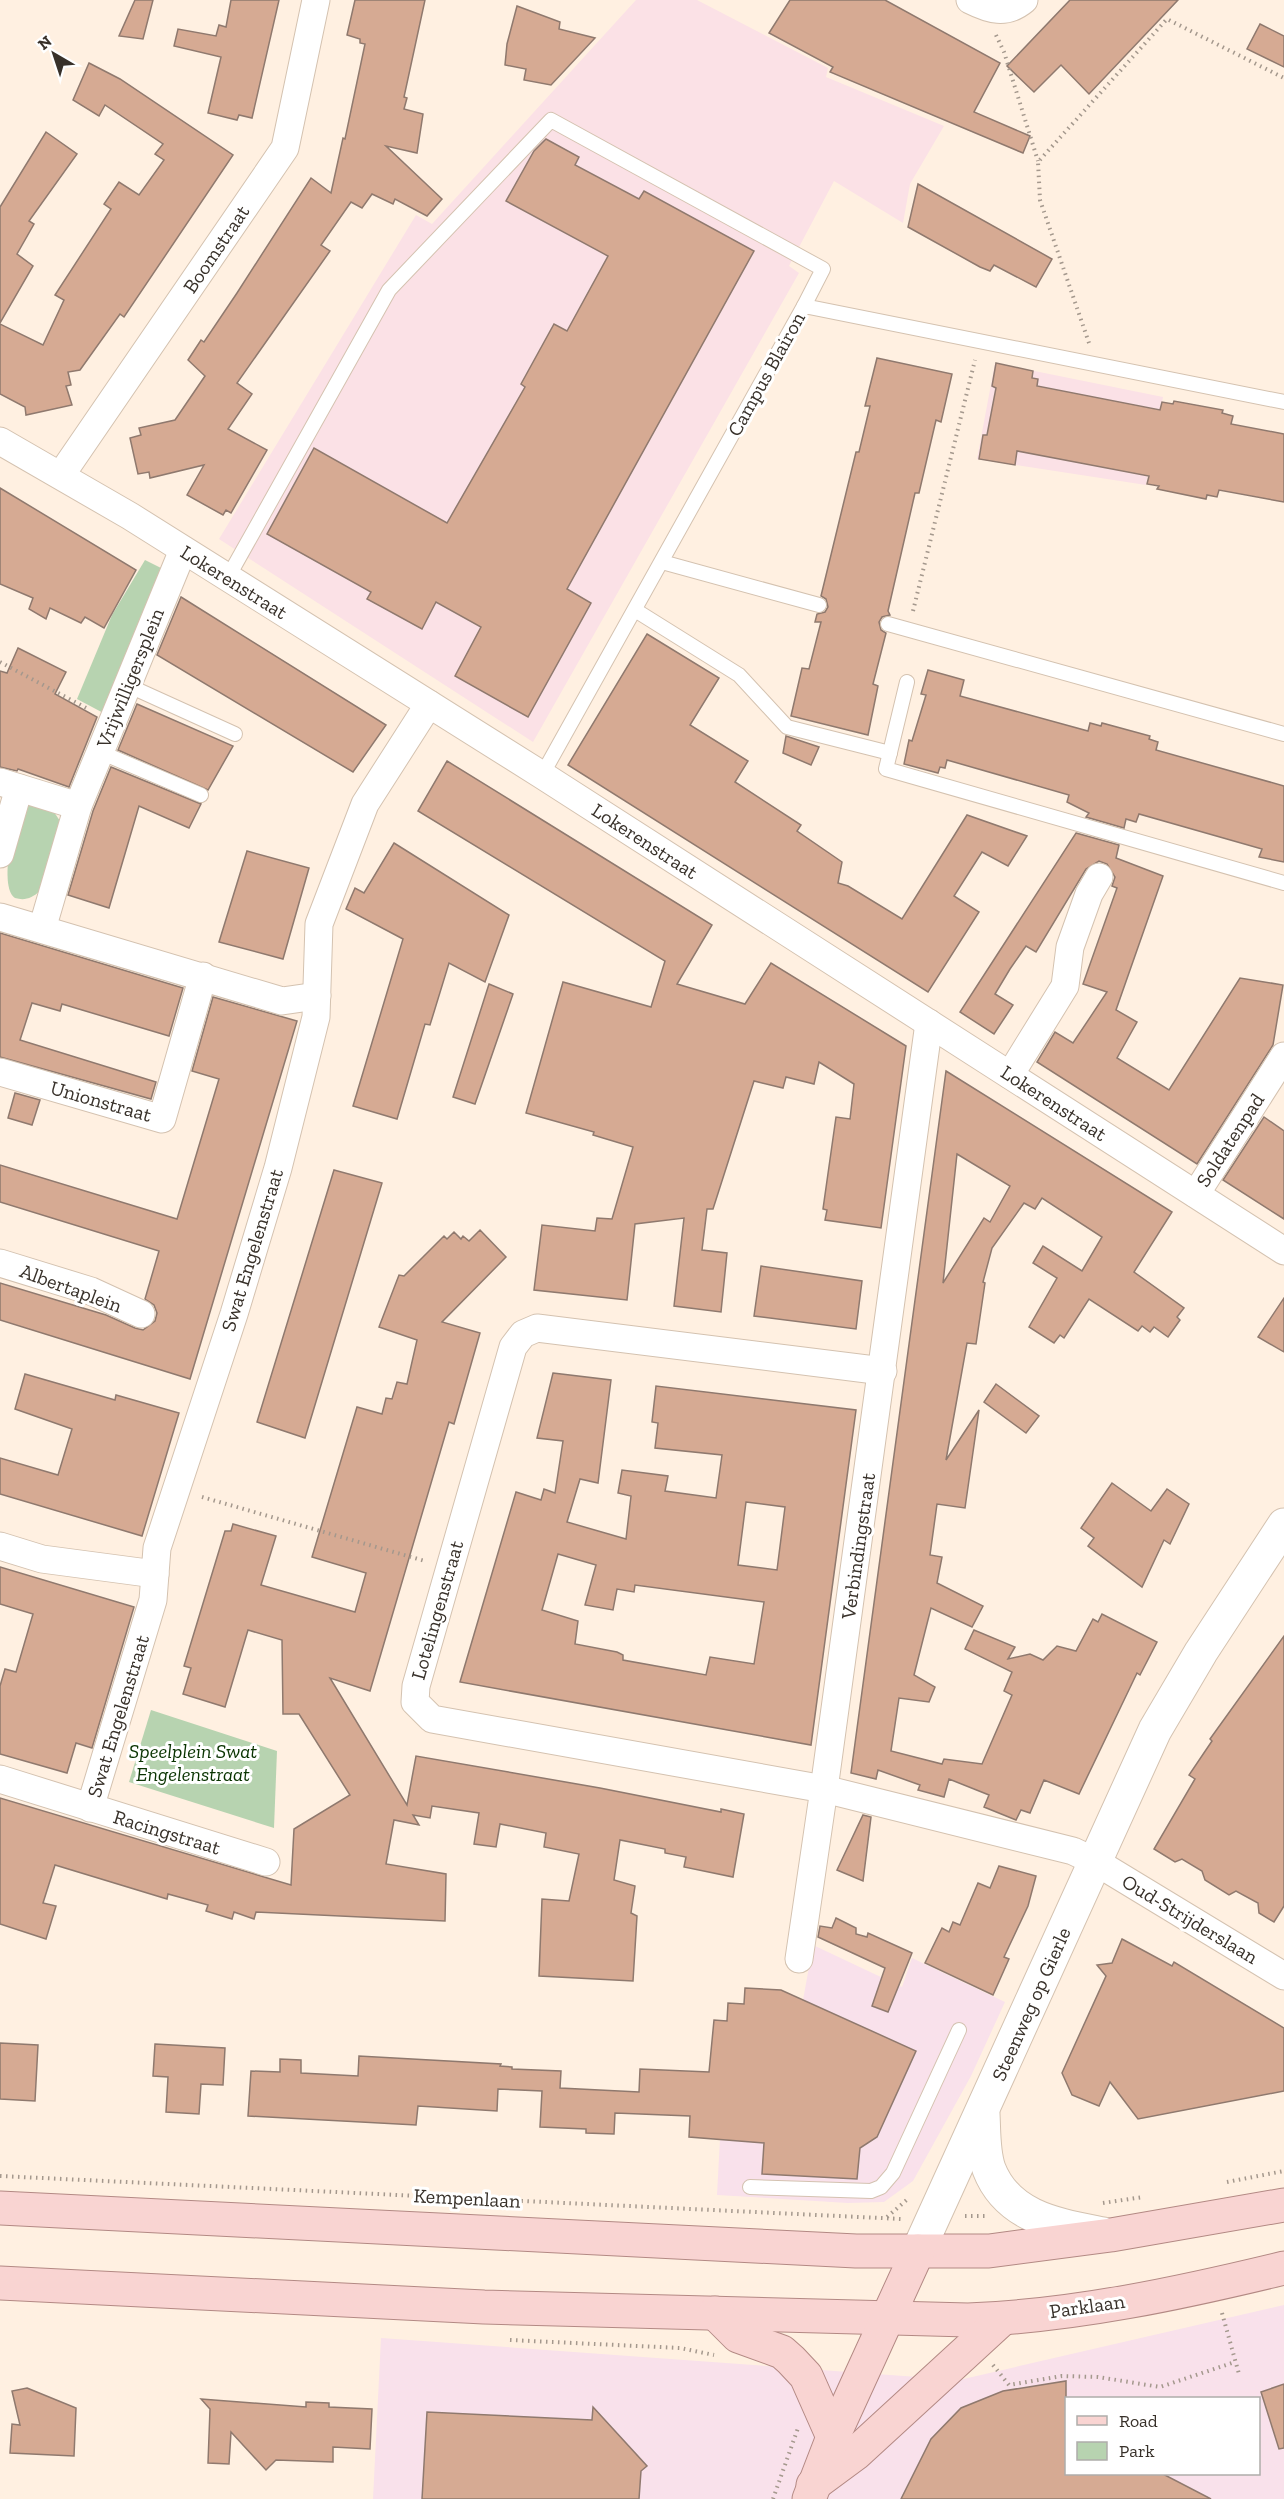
<svg xmlns="http://www.w3.org/2000/svg" width="1284" height="2499" font-family="'Zilla Slab',serif">
<style>
.commercial{fill:#f9e1eb;fill-rule:evenodd}
.education{fill:#fbe1e6}
.green{fill:#b7d3b0}
.building{fill:#d6aa93;stroke:#8f796e;stroke-width:1.5;fill-rule:evenodd}
.lines{fill:none;stroke-linecap:round;stroke-linejoin:round}
.lane-casing{stroke:#d4c2b0;stroke-width:16}
.street-casing{stroke:#d4c2b0;stroke-width:29}
.secondary-casing{stroke:#d4c2b0;stroke-width:35}
.primary-casing{stroke:#b38984;stroke-width:35}
.path{stroke:#a4988d;stroke-width:4;stroke-dasharray:1.5 4.5;stroke-linecap:butt}
.lane{stroke:#fff;stroke-width:14}
.street{stroke:#fff;stroke-width:27}
.secondary{stroke:#fff;stroke-width:33}
.primary{stroke:#f9d4d2;stroke-width:33}
.labels{text-anchor:middle;stroke-width:6;stroke-linejoin:round;paint-order:stroke}
.street-label{font-size:20px;fill:#38312a;stroke:#fff}
.park-label{font-size:20px;font-style:italic;fill:#093300;stroke:#fff}
</style>
<rect width="100%" height="100%" fill="#fff0e1"/>
<g class="commercial">
<polygon points="813,1945 902,1987 912,1958 1005,2002 971,2076 913,2181 884,2202 848,2203 717,2195 720,2139 744,2004 781,1990 803,2000"/>
<path d="M1284,2305v194h-911l8,-161 578,42zM1066,2398h192v76h-192z"/>
</g>
<g class="education">
<polygon points="636,0 697,0 828,68 826,77 944,126 910,184 903,223 834,181 789,266 799,273 533,742 219,539 416,215 432,224"/>
<polygon points="995,363 1163,397 1146,485 977,459"/>
</g>
<g class="green">
<polygon points="145,560 169,572 109,716 77,699 112,615"/>
<path d="M30,803l22,6 8,12 -20,70c-8,7 -15,10 -25,7 -15,-9 -4,-66 3,-87z"/>
<polygon points="151,1710 277,1751 274,1828 129,1782"/>
</g>
<g class="building">
<polygon points="135,0 153,0 143,39 119,36"/>
<polygon points="231,0 279,0 252,118 239,115 237,120 208,113 221,57 174,46 178,29 216,36 219,25 226,27"/>
<polygon points="355,0 425,0 404,97 407,98 404,109 423,114 417,153 386,146 442,199 427,216 395,199 393,204 372,194 362,208 351,202 321,245 330,251 237,383 252,394 228,429 267,450 231,513 226,510 223,515 187,495 204,465 150,478 149,472 138,474 130,438 141,435 139,428 175,420 205,376 188,360 201,340 204,342 237,293 311,178 331,193 343,138 345,139 365,44 360,43 360,39 347,35"/>
<polygon points="790,0 885,0 1000,63 974,112 1030,136 1023,153 830,72 833,67 769,33"/>
<polygon points="1070,0 1178,0 1089,94 1061,65 1034,92 1007,66"/>
<polygon points="517,6 560,22 559,29 595,38 551,85 524,80 526,69 505,65 507,44"/>
<polygon points="1260,24 1284,36 1284,67 1247,49"/>
<polygon points="89,63 120,79 233,155 124,317 120,314 80,370 68,372 71,385 66,386 72,405 26,415 25,407 0,394 0,324 43,345 64,300 55,295 111,209 104,204 119,182 139,195 164,160 155,154 163,144 105,105 99,116 73,100"/>
<polygon points="46,132 77,154 29,221 34,224 17,254 33,266 0,323 0,207"/>
<polygon points="546,139 579,157 575,165 639,199 644,191 754,251 567,589 591,603 528,717 455,676 481,627 436,602 422,629 367,599 371,592 267,534 314,448 447,523 525,387 521,384 554,324 567,331 608,256 506,201 534,151"/>
<polygon points="918,184 1052,259 1036,287 994,265 990,271 980,267 908,227"/>
<polygon points="877,358 952,374 941,422 936,420 919,493 915,493 888,611 890,615 882,617 879,622 881,630 886,633 873,684 878,686 868,735 791,716 802,668 809,669 821,622 815,622 817,614 825,612 828,607 826,599 821,596 856,452 859,452 870,406 865,406"/>
<polygon points="996,363 1033,371 1032,378 1038,379 1037,386 1160,410 1162,402 1173,404 1174,401 1223,410 1222,413 1233,416 1231,424 1284,434 1284,502 1219,490 1217,497 1207,495 1206,499 1157,489 1159,486 1147,484 1149,476 1017,451 1015,465 979,459 983,435 987,435 996,388 992,386"/>
<polygon points="0,488 136,570 104,628 85,617 81,623 50,608 46,619 29,609 33,598 0,584"/>
<polygon points="181,597 386,725 353,772 157,655"/>
<polygon points="647,634 719,678 690,725 748,761 735,782 801,825 797,831 842,862 838,883 848,886 902,919 967,815 1027,836 1008,866 982,852 954,896 979,912 928,992 568,765"/>
<polygon points="18,648 66,672 55,694 97,717 69,787 18,769 17,771 0,767 0,671 7,673"/>
<polygon points="928,670 964,680 960,696 1088,731 1090,723 1101,726 1102,723 1150,736 1149,739 1158,742 1156,750 1284,786 1284,862 1259,857 1262,849 1139,814 1136,822 1126,819 1124,828 1086,817 1089,813 1067,802 1069,795 947,760 945,768 940,767 938,773 904,764 909,740 912,741 926,695 921,694"/>
<polygon points="137,704 233,746 208,790 118,750"/>
<polygon points="786,736 819,747 811,765 783,753"/>
<polygon points="447,761 712,925 677,984 745,1004 771,963 906,1046 881,1228 825,1220 827,1210 823,1209 836,1117 850,1119 854,1084 819,1062 814,1084 786,1077 783,1088 754,1081 713,1209 707,1209 702,1250 727,1253 721,1312 674,1306 684,1218 635,1224 627,1300 534,1290 542,1225 595,1231 597,1218 612,1219 633,1147 593,1135 594,1132 526,1113 563,982 651,1007 665,961 418,811"/>
<polygon points="111,767 201,804 189,828 139,806 109,908 68,895 93,811"/>
<polygon points="1076,833 1119,845 1116,858 1163,876 1116,1010 1137,1022 1117,1058 1169,1090 1240,978 1283,985 1273,1045 1197,1164 1037,1062 1055,1032 1073,1043 1107,992 1083,984 1117,888 1112,886 1115,877 1107,864 1099,861 1086,869 1036,952 1026,946 1010,969 995,994 1013,1005 994,1034 960,1012"/>
<polygon points="394,843 509,915 485,982 449,963 430,1025 425,1024 397,1119 353,1106 403,939 346,909 355,888 364,893"/>
<polygon points="247,851 309,868 283,959 219,942"/>
<polygon points="0,933 183,988 169,1036 62,1004 60,1011 32,1003 20,1040 156,1082 151,1099 0,1057"/>
<polygon points="489,984 513,994 475,1104 453,1097"/>
<polygon points="213,997 297,1021 190,1379 0,1320 0,1283 106,1315 135,1328 143,1330 155,1321 157,1313 154,1305 145,1299 159,1251 0,1202 0,1165 177,1219 219,1079 192,1071"/>
<path d="M946,1071l226,141 -38,60 50,36 -7,9 3,3 -12,17 -14,-10 -4,5 -8,-6 -4,5 -49,-32 -25,39 -4,-3 -6,8 -25,-16 28,-49 -24,-15 10,-17 39,25 20,-34 -60,-39 -7,11 -11,-6 -32,45 -9,34 2,1 -9,61 -9,-1 -21,117 33,-50 -14,98 -28,-4 -7,51 12,2 -5,26 46,23 -11,21 -41,-19 -17,67 21,12 -6,15 -30,-4 -8,53 51,13 2,-5 38,5 30,-69 -8,-4 8,-19 -47,-23 9,-19 41,17 -7,12 22,-5 13,6 14,-14 19,5 17,-32 5,3 4,-8 55,28 -17,33 -3,-2 -58,121 -35,-14 -14,33 -9,-3 -5,10 -32,-13 5,-12 -40,-16 -5,18 -26,-7 2,-5 -42,-15 -2,9 -25,-6zM957,1154l53,32 -20,36 -6,-4 -41,65z"/>
<polygon points="15,1093 40,1100 32,1125 8,1118"/>
<polygon points="1264,1117 1284,1131 1284,1219 1223,1180"/>
<polygon points="334,1170 382,1183 305,1438 257,1422"/>
<polygon points="480,1230 506,1257 442,1322 480,1333 454,1424 449,1422 370,1691 330,1678 407,1805 416,1756 600,1788 721,1812 721,1809 744,1814 733,1877 684,1867 686,1857 665,1853 665,1849 620,1840 614,1880 635,1886 631,1913 637,1916 633,1981 539,1976 542,1899 569,1901 579,1854 544,1847 546,1833 500,1824 496,1847 474,1844 479,1813 432,1806 430,1818 413,1815 419,1825 394,1820 386,1864 446,1874 445,1921 256,1912 254,1919 234,1912 232,1919 206,1911 208,1905 168,1894 167,1899 55,1865 43,1903 56,1906 46,1939 0,1924 0,1798 291,1885 294,1829 350,1795 299,1714 283,1714 282,1640 248,1630 225,1707 183,1694 191,1668 184,1666 225,1531 231,1531 233,1524 276,1536 261,1585 355,1612 366,1573 312,1557 357,1407 382,1414 386,1398 392,1399 397,1382 407,1384 417,1340 379,1327 399,1275 404,1276 444,1236 447,1239 454,1232 461,1239 463,1236 469,1241"/>
<polygon points="761,1266 862,1281 856,1329 754,1316"/>
<polygon points="1284,1298 1284,1352 1258,1337"/>
<path d="M553,1373l58,7 -13,103 -18,-4 -13,43 59,17 5,-43 -13,-3 4,-23 46,6 -3,15 51,7 6,-43 -67,-7 3,-25 -6,-1 4,-36 200,24 -45,335 -351,-63 56,-190 25,8 3,-11 11,4 8,-52 -26,-3zM746,1502l39,5 -8,63 -39,-5zM558,1554l38,11 -11,40 28,5 4,-21 17,3 1,-7 129,17 -10,62 -44,-7 -4,18 -83,-15v-5l-6,-3 -42,-8 3,-23 -36,-11z"/>
<polygon points="25,1374 115,1400 116,1395 179,1413 142,1536 0,1494 0,1458 58,1475 72,1429 15,1409"/>
<polygon points="996,1384 1039,1416 1026,1433 984,1402"/>
<polygon points="1112,1483 1151,1511 1167,1489 1189,1504 1170,1544 1164,1540 1142,1587 1088,1546 1094,1538 1081,1528"/>
<polygon points="0,1567 134,1607 92,1748 76,1743 67,1773 0,1754 0,1686 5,1669 16,1672 33,1614 0,1604"/>
<polygon points="1284,1636 1284,1906 1274,1922 1259,1913 1258,1903 1236,1891 1229,1895 1205,1880 1202,1871 1182,1859 1175,1862 1154,1849 1195,1779 1189,1775 1212,1741 1210,1739"/>
<polygon points="863,1815 871,1817 863,1881 837,1870"/>
<polygon points="999,1866 1036,1876 1028,1906 1004,1957 1009,1959 993,1995 925,1963 942,1928 949,1932 953,1922 960,1925 978,1883 990,1888"/>
<polygon points="836,1918 856,1928 856,1934 867,1937 868,1933 912,1953 888,2012 872,2006 885,1968 818,1937 820,1926 832,1928"/>
<polygon points="1122,1939 1172,1966 1174,1962 1284,2028 1284,2091 1138,2119 1110,2082 1099,2106 1072,2095 1062,2073 1106,1976 1097,1965 1112,1963"/>
<polygon points="745,1988 781,1990 916,2051 877,2137 860,2148 857,2179 762,2174 764,2143 689,2137 690,2116 615,2113 614,2134 586,2133 586,2129 540,2127 542,2091 498,2089 497,2111 418,2106 416,2125 248,2116 251,2071 280,2072 280,2059 301,2060 301,2073 358,2076 359,2056 501,2064 500,2066 512,2067 512,2069 561,2071 560,2088 639,2092 640,2069 709,2072 714,2020 727,2021 728,2003 744,2004"/>
<polygon points="0,2043 38,2045 35,2101 0,2099"/>
<polygon points="155,2044 225,2048 223,2085 201,2084 199,2114 166,2112 168,2077 153,2076"/>
<polygon points="1066,2381 1066,2474 1163,2474 1211,2499 901,2499 931,2439 961,2408 1003,2391"/>
<polygon points="1284,2384 1284,2448 1279,2449 1261,2392"/>
<polygon points="27,2388 76,2408 74,2456 10,2453 12,2424 20,2425 12,2391"/>
<polygon points="201,2399 306,2407 306,2402 329,2403 329,2407 372,2409 370,2449 333,2447 333,2462 276,2460 266,2470 231,2432 229,2464 208,2463 210,2409"/>
<polygon points="593,2407 647,2466 641,2471 639,2499 422,2499 427,2412 592,2420"/>
</g>
<g class="lines">
<defs>
<g id="lane">
<polyline points="662,562 819,605"/>
<polyline points="227,579 389,290 551,120 823,269 804,306"/>
<polyline points="635,610 739,675 787,727 890,753"/>
<polyline points="888,624 1284,734"/>
<polyline points="907,682 886,769 1284,883"/>
<polyline points="127,685 235,734"/>
<polyline points="100,752 201,795"/>
<polyline points="542,775 804,306 1284,402"/>
<polyline points="750,2187 871,2191 881,2187 893,2173 959,2030"/>
</g>
<g id="street">
<path d="M970,0c20,10 36,15 54,0"/>
<polyline points="0,441 130,516 542,775 1284,1251"/>
<polyline points="61,475 285,148 316,0"/>
<polyline points="0,782 78,806"/>
<polyline points="0,854 19,788"/>
<polyline points="0,917 282,1001 317,996"/>
<polyline points="42,929 78,806 183,550"/>
<polyline points="929,1023 824,1789 1073,1851 1096,1862 1284,1976"/>
<polyline points="0,1072 162,1119 203,976"/>
<polyline points="1010,1075 1065,986 1070,947 1089,894 1099,877"/>
<polyline points="1196,1194 1284,1056"/>
<polyline points="0,1263 91,1291 141,1314"/>
<polyline points="0,1546 42,1559 155,1574"/>
<polyline points="0,1779 266,1862"/>
<polyline points="90,1808 153,1600 157,1548 234,1314 278,1168 316,1017 319,924 365,804 429,704"/>
<polyline points="799,1959 824,1789 432,1719 415,1702 416,1686 513,1347 523,1334 537,1328 883,1371"/>
</g>
<g id="secondary">
<path d="M983,2114c1,17 0,38 6,55 19,49 69,56 114,65"/>
<polyline points="918,2251 1155,1730 1201,1652 1284,1525"/>
</g>
<g id="primary">
<polyline points="0,2208 856,2251 989,2251 1111,2235 1284,2205"/>
<path d="M0,2283l484,24 484,13c106,-4 213,-27 316,-52"/>
<polyline points="715,2313 738,2336 782,2352 791,2360 806,2376 833,2437"/>
<polyline points="813,2485 855,2454 1002,2319"/>
<polyline points="809,2499 833,2437 918,2251"/>
</g>
</defs>
<use href="#lane" class="lane-casing"/>
<use href="#street" class="street-casing"/>
<use href="#secondary" class="secondary-casing"/>
<use href="#primary" class="primary-casing"/>
<g class="path">
<polyline points="996,35 1004,52 1038,161"/>
<polyline points="1089,343 1040,200 1038,162 1167,19 1284,78"/>
<polyline points="913,611 975,360"/>
<polyline points="0,662 90,710"/>
<polyline points="202,1497 425,1561"/>
<polyline points="0,2176 901,2219"/>
<polyline points="1227,2182 1284,2171"/>
<polyline points="1103,2203 1143,2197"/>
<polyline points="965,2216 985,2216"/>
<polyline points="887,2217 909,2198"/>
<polyline points="1222,2313 1239,2374"/>
<polyline points="510,2340 680,2348 714,2355"/>
<polyline points="993,2365 1009,2385 1062,2376 1098,2377 1160,2387 1235,2362"/>
<polyline points="773,2499 798,2428"/>
</g>
<use href="#lane" class="lane"/>
<use href="#street" class="street"/>
<use href="#secondary" class="secondary"/>
<use href="#primary" class="primary"/>
</g>
<g class="labels">
<g class="street-label">
<text transform="translate(216 249) rotate(-56)" y="7">Boomstraat</text>
<text transform="translate(766 374) rotate(-61)" y="7">Campus Blairon</text>
<text transform="translate(234 582) rotate(32)" y="7">Lokerenstraat</text>
<text transform="translate(130 678) rotate(-68)" y="7">Vrijwilligersplein</text>
<text transform="translate(645 841) rotate(33)" y="7">Lokerenstraat</text>
<text transform="translate(101 1101) rotate(16)" y="7">Unionstraat</text>
<text transform="translate(1054 1103) rotate(33)" y="7">Lokerenstraat</text>
<text transform="translate(1230 1140) rotate(-57)" y="7">Soldatenpad</text>
<text transform="translate(252 1250) rotate(-73)" y="7">Swat Engelenstraat</text>
<text transform="translate(71 1288) rotate(20)" y="7">Albertaplein</text>
<text transform="translate(858 1546) rotate(-82)" y="7">Verbindingstraat</text>
<text transform="translate(437 1610) rotate(-74)" y="7">Lotelingenstraat</text>
<text transform="translate(118 1716) rotate(-73)" y="7">Swat Engelenstraat</text>
<text transform="translate(167 1832) rotate(17)" y="7">Racingstraat</text>
<text transform="translate(1190 1919) rotate(31)" y="7">Oud-Strijderslaan</text>
<text transform="translate(1031 2004) rotate(-66)" y="7">Steenweg op Gierle</text>
<text transform="translate(467 2198) rotate(3)" y="7">Kempenlaan</text>
<text transform="translate(1087 2306) rotate(-8)" y="7">Parklaan</text>
</g>
<g class="park-label">
<text x="193" y="1758">Speelplein Swat<tspan x="193" dy="23">Engelenstraat</tspan></text>
</g>
</g>
<rect x="1065" y="2397" width="195" height="78" fill="#ffffff" stroke="#afadaa" stroke-width="1.5"/>
<rect x="1077" y="2416" width="30" height="9" fill="#f9d4d2" stroke="#afadaa" stroke-width="1.5"/>
<text x="1119" y="2427" font-size="18" fill="#38312a">Road</text>
<rect x="1077" y="2442" width="30" height="18" fill="#b7d3b0" stroke="#afadaa" stroke-width="1.5"/>
<text x="1119" y="2457" font-size="18" fill="#38312a">Park</text>
<g transform="translate(54 54) rotate(321)" stroke="#ffffff" stroke-width="4.5" paint-order="stroke">
<path d="M0-4.5L10 22L0 15L-10 22Z" fill="#38312a"/>
<text y="-9" font-size="16" font-weight="bold" text-anchor="middle" fill="#38312a">N</text>
</g>
</svg>
